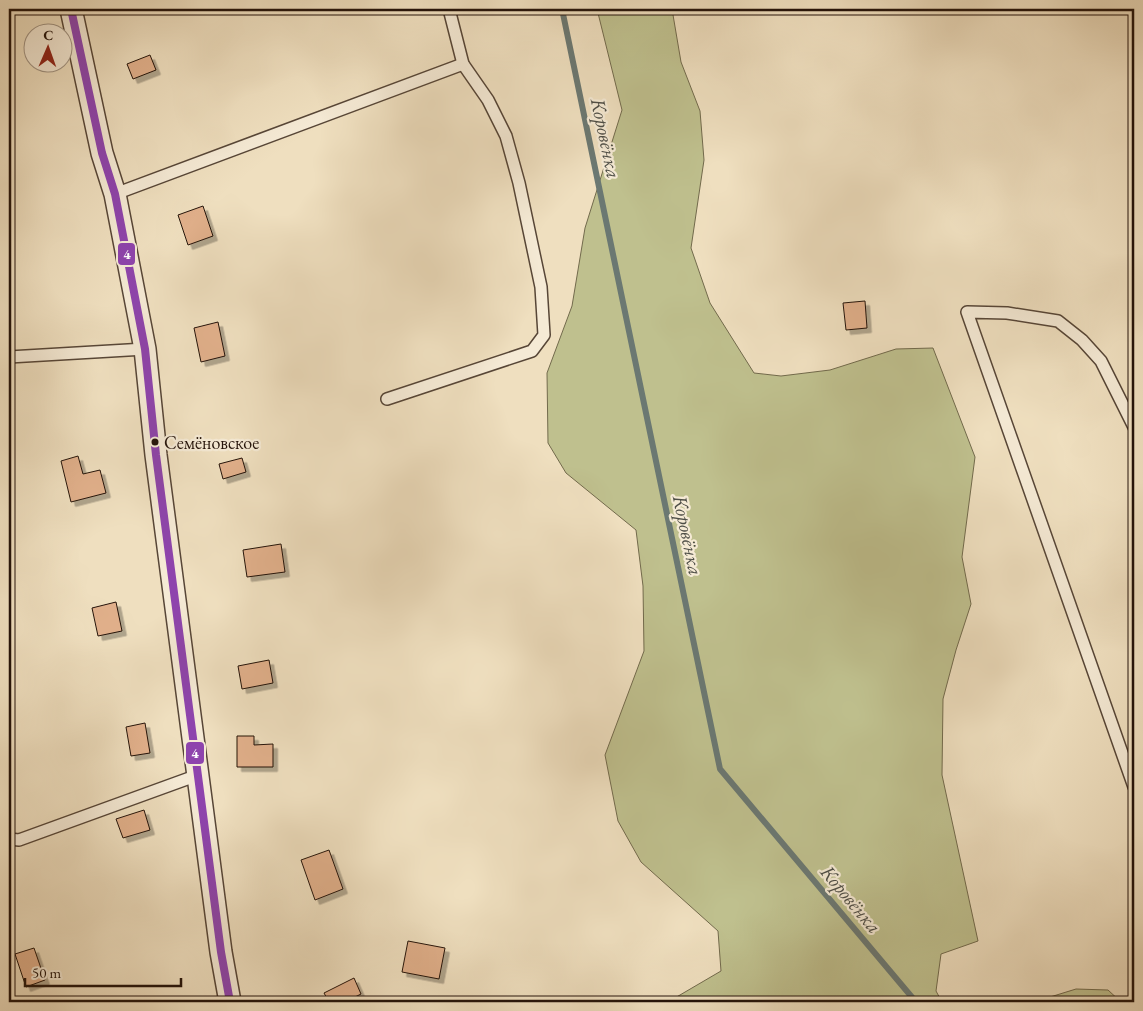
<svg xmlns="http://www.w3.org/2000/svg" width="1143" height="1011" font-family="'EB Garamond',serif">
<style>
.green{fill:#bfc08e;stroke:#726a4c}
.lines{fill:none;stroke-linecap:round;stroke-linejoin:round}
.stream{stroke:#6b7872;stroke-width:6}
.building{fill:#e1b08b;stroke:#24130a;filter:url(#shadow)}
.service-casing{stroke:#574637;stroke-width:14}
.minor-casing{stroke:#574637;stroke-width:24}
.service{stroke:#f5ead5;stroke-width:11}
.minor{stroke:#f5ead5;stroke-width:21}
.bus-1-casing{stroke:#f5ead5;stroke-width:11}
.bus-1{stroke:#8e44ad;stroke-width:8}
.bus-dot{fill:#24130a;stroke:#f5ead5;stroke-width:2}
.labels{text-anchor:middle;stroke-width:4.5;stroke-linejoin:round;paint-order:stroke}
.bus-label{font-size:18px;fill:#24130a;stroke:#f5ead5;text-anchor:start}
.water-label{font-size:20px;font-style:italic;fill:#4e4e47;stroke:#f5ead5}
.line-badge{stroke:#f5ead5;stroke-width:2}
.badge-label{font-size:14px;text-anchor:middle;font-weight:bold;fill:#fff}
</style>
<defs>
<filter id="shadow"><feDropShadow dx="4.5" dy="4.5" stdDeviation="0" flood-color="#0004"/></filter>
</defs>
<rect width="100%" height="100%" fill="#efdfbf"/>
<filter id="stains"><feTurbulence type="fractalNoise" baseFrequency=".004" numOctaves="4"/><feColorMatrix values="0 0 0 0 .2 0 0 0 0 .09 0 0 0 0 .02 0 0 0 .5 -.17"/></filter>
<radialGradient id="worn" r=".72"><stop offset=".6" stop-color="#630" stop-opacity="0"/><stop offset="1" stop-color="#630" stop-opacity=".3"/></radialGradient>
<g class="green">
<polygon points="597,9 672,9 681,62 700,111 704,160 691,248 710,303 754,373 781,376 830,370 896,349 933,348 975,457 962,557 971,604 956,650 943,699 942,775 978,941 941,954 936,991 942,1002 668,1002 721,971 718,931 641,862 618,821 605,755 644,651 643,586 636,530 566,473 548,443 547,373 572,306 585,228 622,110"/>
<polygon points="1076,989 1108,990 1121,1002 1034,1002"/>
</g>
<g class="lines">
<polyline class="stream" points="562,9 720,769 916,1002"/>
</g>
<g class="building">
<polygon points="150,55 156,70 133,79 127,64"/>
<polygon points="203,206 213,236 188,245 178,215"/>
<polygon points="865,301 867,328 846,330 843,303"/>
<polygon points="218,322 225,356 201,362 194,328"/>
<polygon points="78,456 83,474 100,470 106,493 71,502 61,461"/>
<polygon points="242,458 246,472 223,479 219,464"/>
<polygon points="281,544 285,572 247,577 243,550"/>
<polygon points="116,602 122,631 98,636 92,608"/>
<polygon points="269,660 273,683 242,689 238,666"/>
<polygon points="145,723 150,753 131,756 126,727"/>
<polygon points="237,736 254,736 254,745 273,744 273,767 237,767"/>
<polygon points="144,810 150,830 123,838 116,819"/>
<polygon points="329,850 343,889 315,900 301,860"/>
<polygon points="408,941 445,948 439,979 402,972"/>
<polygon points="34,948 45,980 26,987 15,954"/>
<polygon points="354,978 361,994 345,1002 329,1002 324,993"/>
</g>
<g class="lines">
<defs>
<g id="service">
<polyline points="115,194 463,64"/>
<polyline points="9,357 145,349"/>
<polyline points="387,399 532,351 544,335 541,287 519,183 506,136 488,100 463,64 449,9"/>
<polyline points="1134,427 1101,361 1082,340 1058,321 1007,313 967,312 1134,787"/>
<polyline points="9,839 19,840 198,775"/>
</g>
<polyline id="minor" points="71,9 102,153 115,194 145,349 156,455 221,952 230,1002"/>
</defs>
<use href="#service" class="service-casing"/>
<use href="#minor" class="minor-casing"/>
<use href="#service" class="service"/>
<use href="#minor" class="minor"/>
<defs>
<polyline id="bus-1" points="71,9 102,153 115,194 145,349 156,455 221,952 230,1002"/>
</defs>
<use href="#bus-1" class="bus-1-casing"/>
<use href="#bus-1" class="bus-1"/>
</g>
<circle class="bus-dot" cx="155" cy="442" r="4.5"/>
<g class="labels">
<g class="bus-label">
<text x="164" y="449">Семёновское</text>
</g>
<g class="water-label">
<text transform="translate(606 138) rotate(78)" y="7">Коровёнка</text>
<text transform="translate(688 535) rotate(78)" y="7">Коровёнка</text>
<text transform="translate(851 899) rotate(50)" y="7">Коровёнка</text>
</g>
</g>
<g class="line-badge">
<rect x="117" y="242" width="19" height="24" rx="5" fill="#8e44ad"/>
<rect x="185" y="741" width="20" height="24" rx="5" fill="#8e44ad"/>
</g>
<g class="badge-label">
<text x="127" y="259">4</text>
<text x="195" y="758">4</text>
</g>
<rect width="1143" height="1011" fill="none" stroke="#efdfbf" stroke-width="30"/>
<rect x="10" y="10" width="1123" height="991" fill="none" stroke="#24130a" stroke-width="2.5"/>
<rect x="15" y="15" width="1113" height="981" fill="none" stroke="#24130a"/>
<g transform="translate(48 48) rotate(2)"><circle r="24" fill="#f5ead5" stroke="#a19484"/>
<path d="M0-4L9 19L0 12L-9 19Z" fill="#8f2418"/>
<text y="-8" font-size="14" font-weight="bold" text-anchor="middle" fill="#24130a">С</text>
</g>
<path d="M25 978v8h156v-8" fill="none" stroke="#24130a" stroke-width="2.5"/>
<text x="32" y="978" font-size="15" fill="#24130a" stroke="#f5ead5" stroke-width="4" paint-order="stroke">50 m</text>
<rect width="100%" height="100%" filter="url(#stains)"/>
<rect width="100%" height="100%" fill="url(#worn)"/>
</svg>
